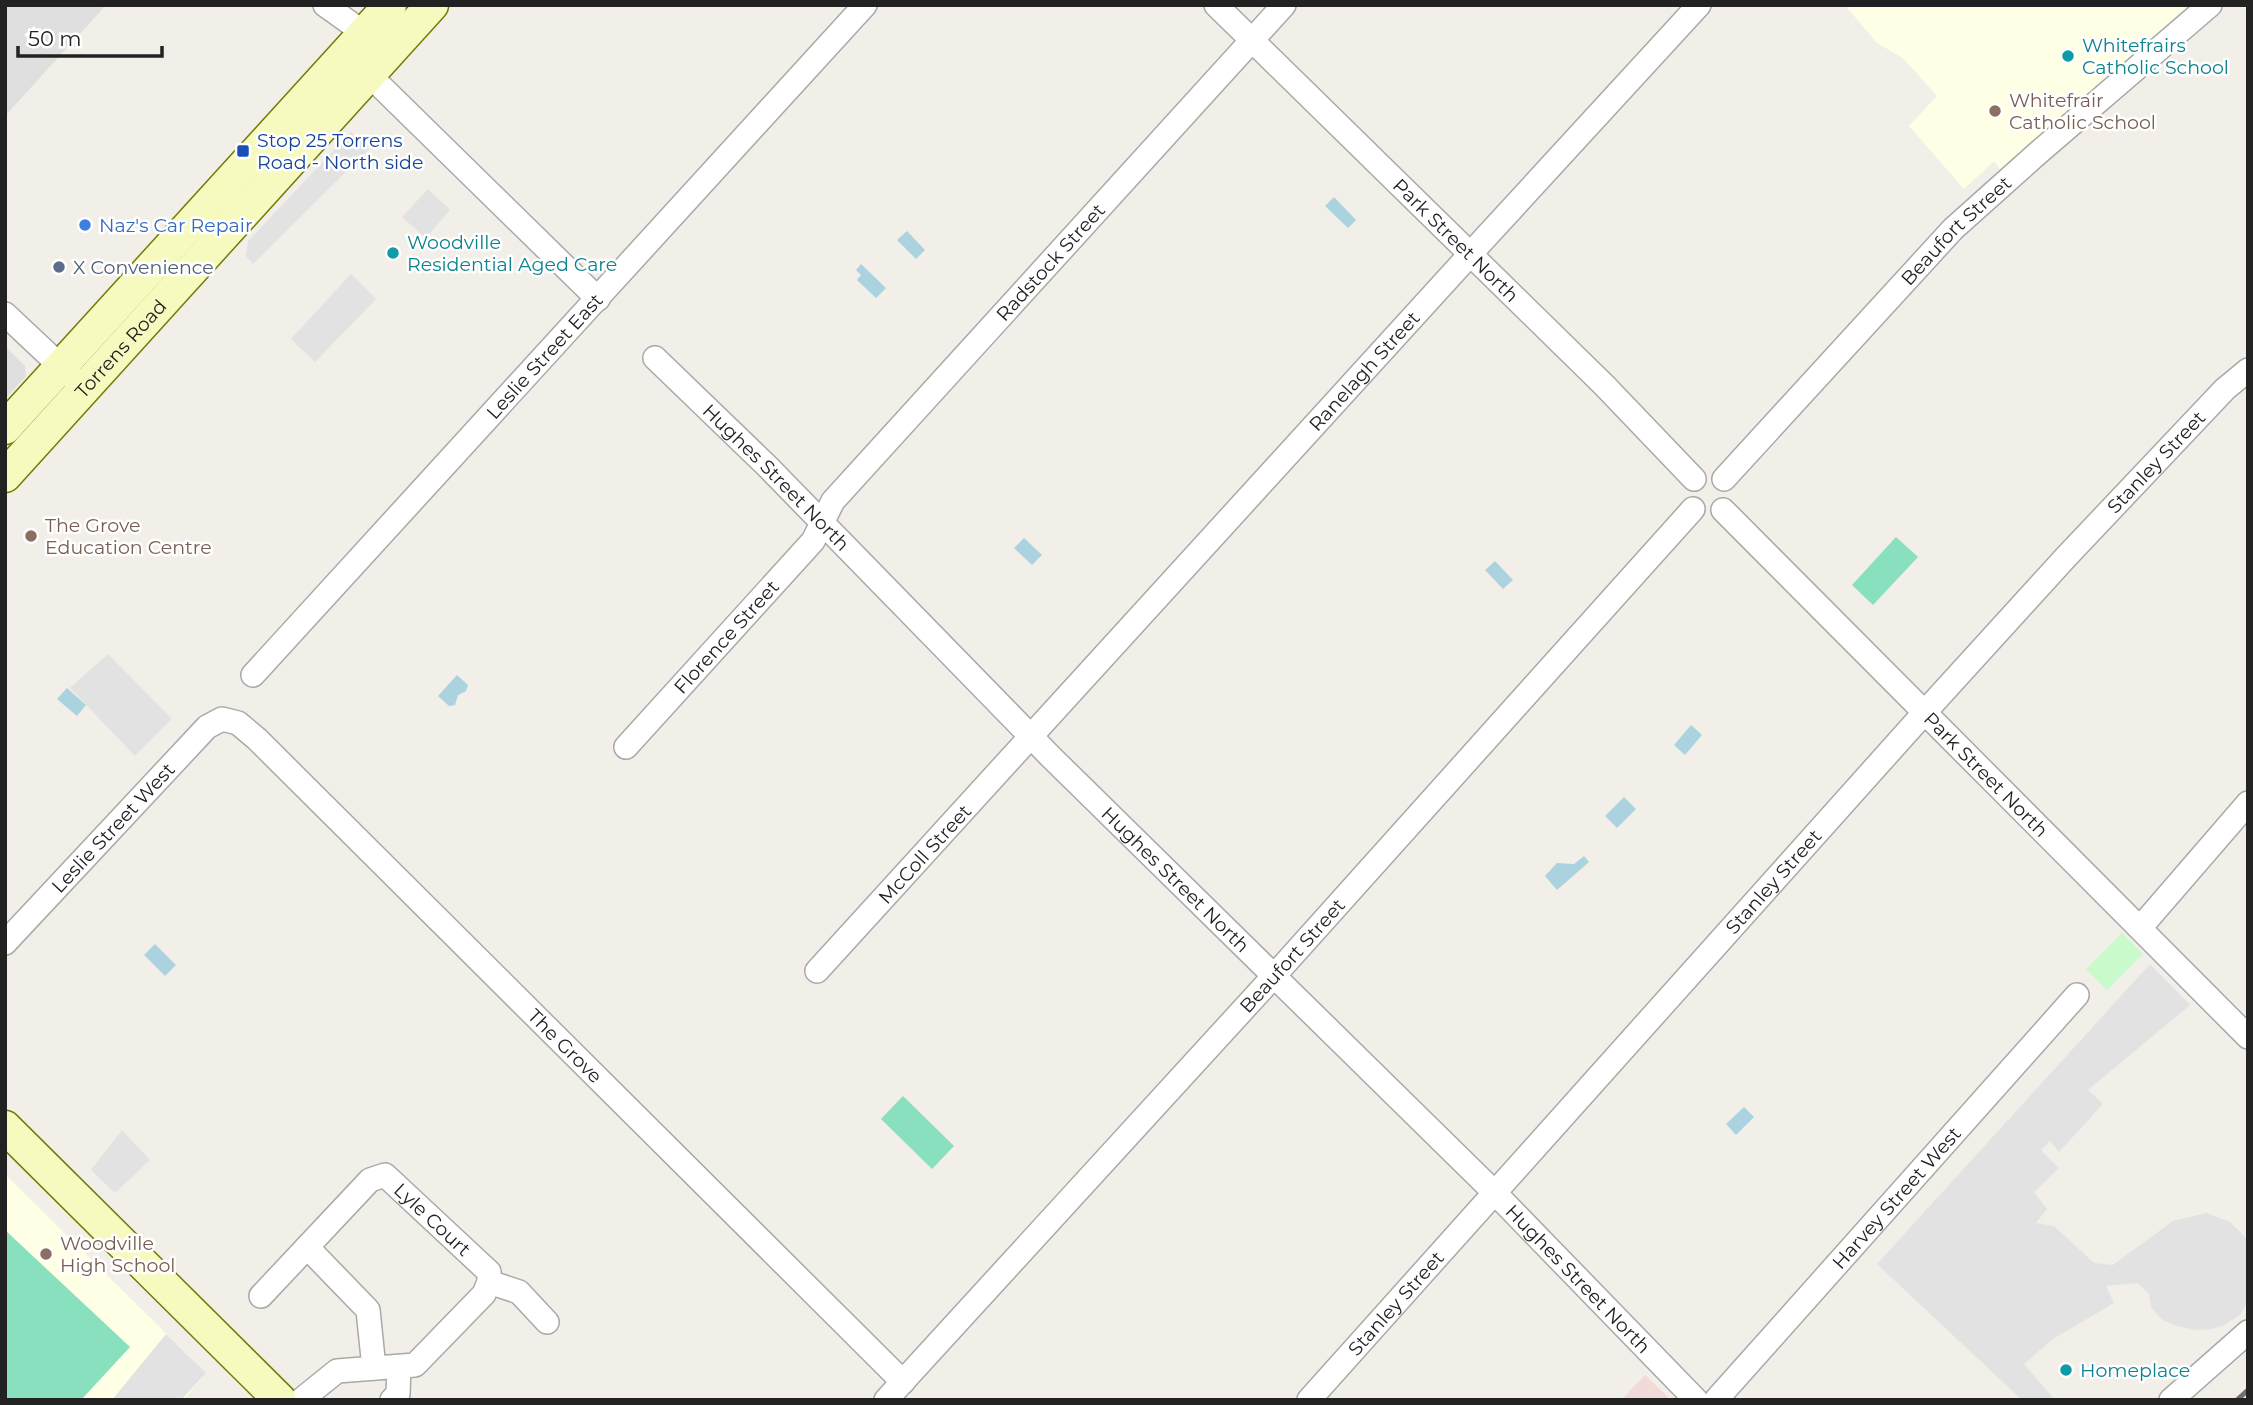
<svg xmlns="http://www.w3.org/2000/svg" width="2253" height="1405" font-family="Montserrat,sans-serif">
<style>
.residential{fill:#e0dfdf}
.commercial{fill:#f2dad9}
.education{fill:#ffffe5}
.park{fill:#c8facc}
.pitch{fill:#88e0be}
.parking{fill:#e2e2e2}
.water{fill:#aad3df}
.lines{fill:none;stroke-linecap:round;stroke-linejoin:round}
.minor-casing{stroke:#a9a9a9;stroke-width:26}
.secondary-casing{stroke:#707d05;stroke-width:35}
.minor{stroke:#fff;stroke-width:23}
.secondary{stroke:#f7fabf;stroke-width:32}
.rail{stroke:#707070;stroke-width:5;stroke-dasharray:14 14;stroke-linecap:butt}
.culture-dot{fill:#0f9aa8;stroke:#fff;stroke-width:2.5}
.education-dot{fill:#8d6e63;stroke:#fff;stroke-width:2.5}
.transit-dot{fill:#1a4fb4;stroke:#fff;stroke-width:2.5}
.shop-dot{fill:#3f7fe0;stroke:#fff;stroke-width:2.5}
.service-dot{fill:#5c6f8a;stroke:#fff;stroke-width:2.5}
.labels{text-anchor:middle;stroke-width:5;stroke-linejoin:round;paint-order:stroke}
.culture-label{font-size:19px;fill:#0d838f;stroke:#fff;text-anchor:start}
.education-label{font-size:19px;fill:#785e54;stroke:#fff;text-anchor:start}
.transit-label{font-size:19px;fill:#164399;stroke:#fff;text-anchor:start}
.shop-label{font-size:19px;fill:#366cbe;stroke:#fff;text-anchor:start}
.street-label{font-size:19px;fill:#222;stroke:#fff}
.service-label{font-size:19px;fill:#4e5e75;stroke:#fff;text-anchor:start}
</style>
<rect width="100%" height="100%" fill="#f2efe9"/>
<g class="residential">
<polygon points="5,5 106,5 5,116"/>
<polygon points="5,346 25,366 26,376 5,399"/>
</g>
<polygon class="commercial" points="1645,1375 1647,1377 1671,1400 1621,1400"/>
<g class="education">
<polygon points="1845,5 2189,5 2001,170 1994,161 1964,189 1909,126 1937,96 1903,58 1877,43"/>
<polygon points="5,1174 206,1373 183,1400 5,1400"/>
</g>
<polygon class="park" points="2122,933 2143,954 2107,990 2086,969"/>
<g class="pitch">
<polygon points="1896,537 1918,557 1873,605 1852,585"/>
<polygon points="903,1096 954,1146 932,1169 881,1119"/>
<polygon points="5,1230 130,1347 81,1400 5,1400"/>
</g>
<g class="parking">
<polygon points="351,132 369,149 253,264 246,256 248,241"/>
<polygon points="428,189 450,210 426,238 402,217"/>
<polygon points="351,274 376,299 315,362 291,339"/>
<polygon points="108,654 172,719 135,756 70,688"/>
<polygon points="2150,964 2190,1005 2088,1090 2103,1104 2059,1152 2050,1141 2041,1150 2059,1168 2034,1192 2047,1209 2036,1223 2054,1226 2094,1263 2113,1265 2173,1221 2206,1213 2230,1222 2248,1240 2248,1300 2240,1315 2224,1325 2212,1329 2197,1330 2176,1326 2161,1319 2151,1307 2149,1294 2138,1283 2106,1286 2114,1303 2053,1339 2024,1364 2055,1400 2022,1400 1877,1264"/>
<polygon points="122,1130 150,1160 115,1193 91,1170"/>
<polygon points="166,1334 206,1373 181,1400 112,1400"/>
</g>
<g class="water">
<polygon points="1334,197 1356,220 1348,228 1325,206"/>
<polygon points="907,231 925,250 916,259 897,240"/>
<polygon points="861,264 886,288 876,298 857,280 861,275 856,270"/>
<polygon points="1024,538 1042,555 1032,565 1014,548"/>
<polygon points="1495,561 1513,580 1503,589 1485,570"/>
<polygon points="457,675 468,685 466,691 458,695 455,705 449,706 438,696"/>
<polygon points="67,688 86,705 77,716 57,699"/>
<polygon points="1691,725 1702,735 1685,755 1674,745"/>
<polygon points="1624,797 1636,809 1617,828 1605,816"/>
<polygon points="1584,856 1589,862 1557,890 1545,876 1557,863 1574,864"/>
<polygon points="155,944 176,965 165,976 144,955"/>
<polygon points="1744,1107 1754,1117 1736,1135 1726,1124"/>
</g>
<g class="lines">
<defs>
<g id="minor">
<polyline points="325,5 364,33"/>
<path id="s1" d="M1216,5l388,380 90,94"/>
<polyline points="358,64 598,299"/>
<polyline points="5,314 72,377"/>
<path id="s2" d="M655,358l113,109 283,290 443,435 202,208"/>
<path id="s3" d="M1724,479l229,-250 85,-76 172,-148"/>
<path id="s4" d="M1723,510l525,527"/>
<path id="s5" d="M253,675l612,-670"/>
<path id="s6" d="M626,747l187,-206 20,-40 451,-496"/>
<polyline points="2140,928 2248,803"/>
<path id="s7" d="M5,943l202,-216 15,-8 16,4 19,16 646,643"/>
<path id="s8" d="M817,971c296,-321 586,-646 882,-966"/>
<polyline points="307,1247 368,1310 374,1368"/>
<polyline points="489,1282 519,1292 547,1322"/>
<path id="s9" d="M261,1296l109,-116 15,-5 104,97v10l-5,12 -69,71 -78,6 -36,29"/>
<polyline points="392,1400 398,1394 399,1367"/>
<path id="s10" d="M886,1400l387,-423 420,-468"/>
<path id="s11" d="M1309,1400l625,-698 132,-145 159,-168 23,-19"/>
<path id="s12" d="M1716,1400l361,-405"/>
<polyline points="2171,1400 2248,1332"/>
</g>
<g id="secondary">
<polyline points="5,428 390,5"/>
<path id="s13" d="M5,476l427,-471"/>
<polyline points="5,1127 280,1400"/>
</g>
</defs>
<use href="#minor" class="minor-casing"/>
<use href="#secondary" class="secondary-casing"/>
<use href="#minor" class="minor"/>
<use href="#secondary" class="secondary"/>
<polyline class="rail" points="2237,1400 2248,1390"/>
</g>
<g class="culture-dot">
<circle cx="2068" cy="56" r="7"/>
<circle cx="393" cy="253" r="7"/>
<circle cx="2066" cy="1370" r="7"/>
</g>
<g class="education-dot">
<circle cx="1995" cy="111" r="7"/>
<circle cx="31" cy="536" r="7"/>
<circle cx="46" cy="1254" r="7"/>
</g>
<rect class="transit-dot" x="236" y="144" width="14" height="14" rx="3.5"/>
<circle class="shop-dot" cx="85" cy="225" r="7"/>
<circle class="service-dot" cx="59" cy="267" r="7"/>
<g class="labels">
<g class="culture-label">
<text x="2082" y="52">Whitefrairs<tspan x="2082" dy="22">Catholic School</tspan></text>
<text x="407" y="249">Woodville<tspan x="407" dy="22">Residential Aged Care</tspan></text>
<text x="2080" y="1377">Homeplace</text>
</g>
<g class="education-label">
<text x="2009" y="107">Whitefrair<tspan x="2009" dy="22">Catholic School</tspan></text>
<text x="45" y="532">The Grove<tspan x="45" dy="22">Education Centre</tspan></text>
<text x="60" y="1250">Woodville<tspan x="60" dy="22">High School</tspan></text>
</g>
<g class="transit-label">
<text x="257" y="147">Stop 25 Torrens<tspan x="257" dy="22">Road - North side</tspan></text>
</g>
<g class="shop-label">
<text x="99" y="232">Naz's Car Repair</text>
</g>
<g class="street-label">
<text dy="7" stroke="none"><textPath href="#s3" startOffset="340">Beaufort Street</textPath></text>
<text dy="7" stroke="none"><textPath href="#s1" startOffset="336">Park Street North</textPath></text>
<text dy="7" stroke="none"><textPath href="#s6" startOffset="646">Radstock Street</textPath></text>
<text dy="7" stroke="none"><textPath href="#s13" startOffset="172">Torrens Road</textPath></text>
<text dy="7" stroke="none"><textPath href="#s5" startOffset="432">Leslie Street East</textPath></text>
<text dy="7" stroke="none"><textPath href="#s8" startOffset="812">Ranelagh Street</textPath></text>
<text dy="7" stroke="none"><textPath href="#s11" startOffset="1264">Stanley Street</textPath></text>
<text dy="7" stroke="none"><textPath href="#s2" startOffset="170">Hughes Street North</textPath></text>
<text dy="7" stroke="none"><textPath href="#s6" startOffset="149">Florence Street</textPath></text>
<text dy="7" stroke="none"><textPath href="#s4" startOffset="373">Park Street North</textPath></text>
<text dy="7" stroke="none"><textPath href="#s7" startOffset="158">Leslie Street West</textPath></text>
<text dy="7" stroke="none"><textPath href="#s8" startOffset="159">McColl Street</textPath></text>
<text dy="7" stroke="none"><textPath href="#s2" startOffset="737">Hughes Street North</textPath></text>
<text dy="7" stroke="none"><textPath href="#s11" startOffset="696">Stanley Street</textPath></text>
<text dy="7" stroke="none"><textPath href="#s10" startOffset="602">Beaufort Street</textPath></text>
<text dy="7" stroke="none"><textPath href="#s7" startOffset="789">The Grove</textPath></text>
<text dy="7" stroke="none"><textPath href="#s12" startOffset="271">Harvey Street West</textPath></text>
<text dy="7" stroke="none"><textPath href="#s9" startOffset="240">Lyle Court</textPath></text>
<text dy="7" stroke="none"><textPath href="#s2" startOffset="1304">Hughes Street North</textPath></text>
<text dy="7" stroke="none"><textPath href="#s11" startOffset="130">Stanley Street</textPath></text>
</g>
<g class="service-label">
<text x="73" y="274">X Convenience</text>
</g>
</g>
<rect width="2253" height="1405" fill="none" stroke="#222222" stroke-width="14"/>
<path d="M18 46v10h144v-10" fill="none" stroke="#222222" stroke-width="3.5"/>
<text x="28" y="46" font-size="21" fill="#222222" stroke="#ffffff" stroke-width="5" paint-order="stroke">50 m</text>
</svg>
